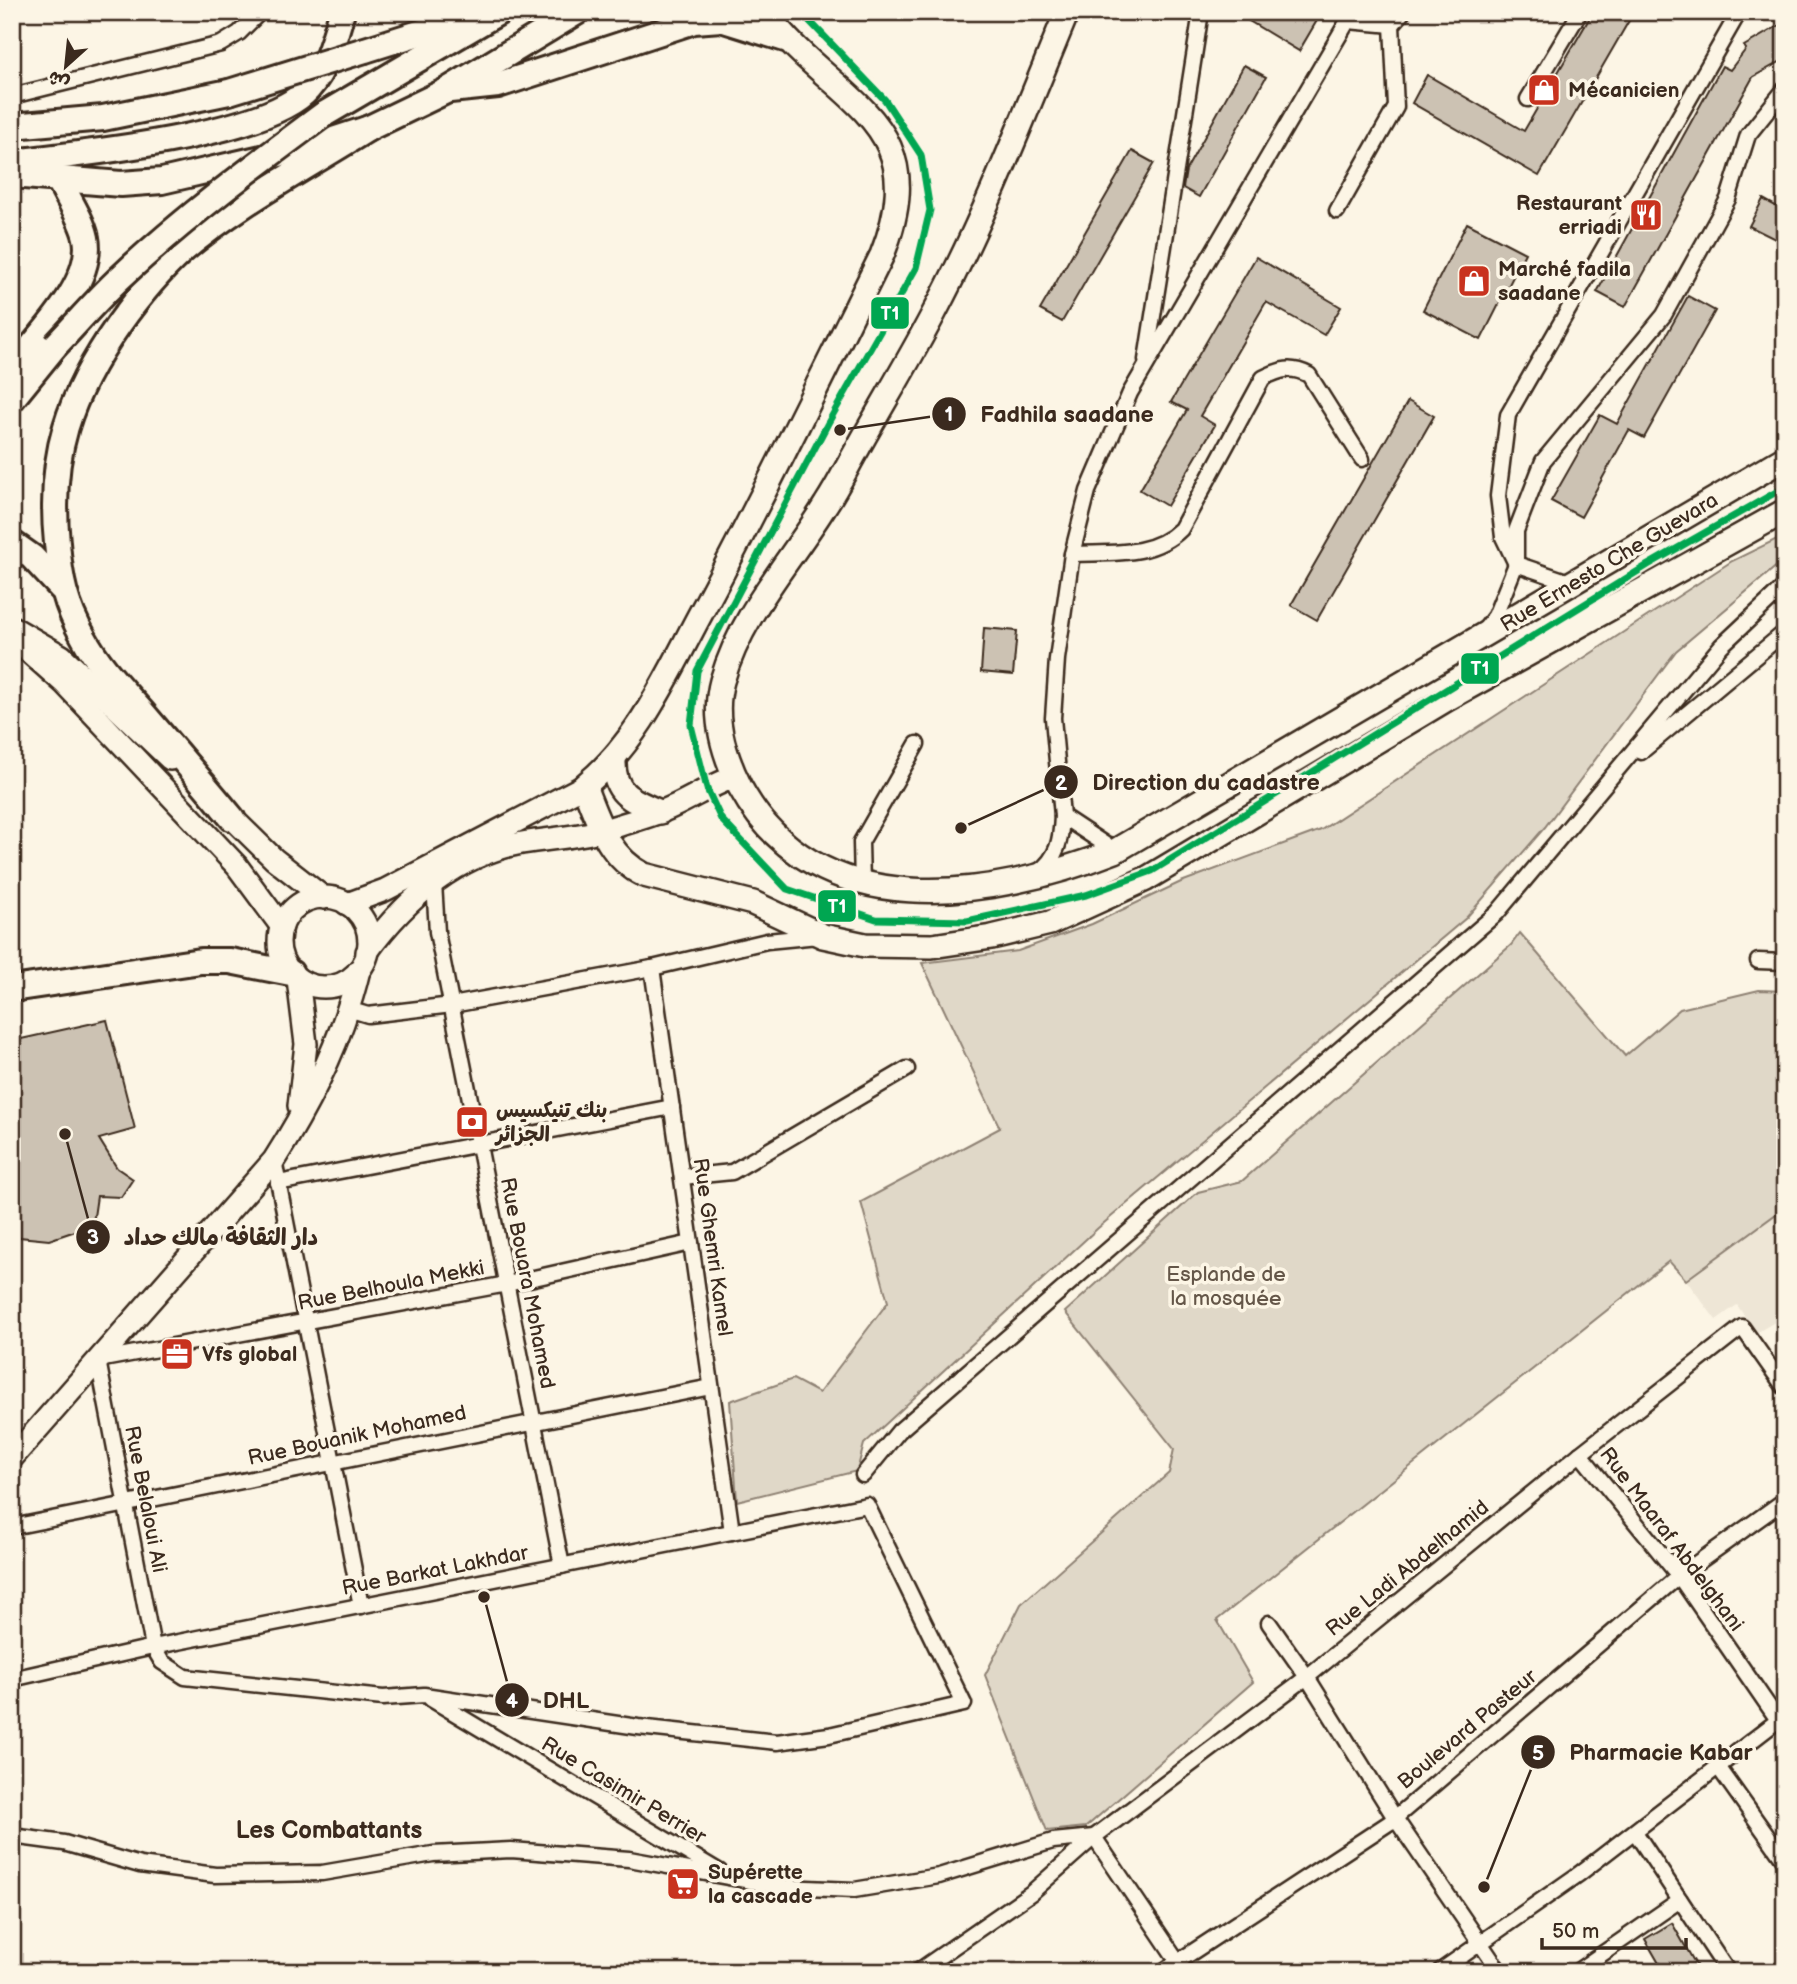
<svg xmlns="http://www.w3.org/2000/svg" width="1797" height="1984" font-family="'Balsamiq Sans','Playpen Sans Arabic',sans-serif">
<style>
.built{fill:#eee6d6}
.green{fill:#e0d8c8;stroke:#8e8173;stroke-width:2}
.building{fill:#ccc2b3;stroke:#3b2a1e;stroke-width:2}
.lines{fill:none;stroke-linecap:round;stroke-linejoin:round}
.minor-casing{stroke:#3b2a1e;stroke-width:19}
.secondary-casing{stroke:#3b2a1e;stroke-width:26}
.primary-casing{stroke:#3b2a1e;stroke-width:28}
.trunk-casing{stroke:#3b2a1e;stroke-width:30}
.minor{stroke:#fcf5e5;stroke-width:14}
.secondary{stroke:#fcf5e5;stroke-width:21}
.primary{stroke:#fcf5e5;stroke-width:23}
.trunk{stroke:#fcf5e5;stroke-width:24}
.trunk-bridge-casing{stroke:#3b2a1e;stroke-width:30;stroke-linecap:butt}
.trunk-bridge{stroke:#fcf5e5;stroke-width:24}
.tram-1-casing{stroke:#fcf5e5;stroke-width:12}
.tram-1{stroke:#00a651;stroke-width:7}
.labels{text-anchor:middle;stroke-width:7;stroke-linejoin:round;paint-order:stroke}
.poi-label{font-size:21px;font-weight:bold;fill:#3b2a1e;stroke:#fcf5e5;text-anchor:start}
.street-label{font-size:21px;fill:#3b2a1e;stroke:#fcf5e5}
.park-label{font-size:21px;fill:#645648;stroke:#fcf5e5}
.quarter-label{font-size:24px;font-weight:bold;fill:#3b2a1e;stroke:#fcf5e5}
.leader{fill:none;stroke:#3b2a1e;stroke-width:2.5}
.callout-dot{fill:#3b2a1e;stroke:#fcf5e5;stroke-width:2.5}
.mark-label{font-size:21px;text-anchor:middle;font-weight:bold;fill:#fff}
.callout-label{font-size:23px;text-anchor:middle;font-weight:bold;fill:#3b2a1e;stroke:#fcf5e5;stroke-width:7;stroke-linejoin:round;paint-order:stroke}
.line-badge{stroke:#fcf5e5;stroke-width:2.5}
.badge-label{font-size:19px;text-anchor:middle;font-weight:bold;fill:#fff}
</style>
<rect width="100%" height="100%" fill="#fcf5e5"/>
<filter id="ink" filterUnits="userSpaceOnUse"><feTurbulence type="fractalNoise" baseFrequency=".0143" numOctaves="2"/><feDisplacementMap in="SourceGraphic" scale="14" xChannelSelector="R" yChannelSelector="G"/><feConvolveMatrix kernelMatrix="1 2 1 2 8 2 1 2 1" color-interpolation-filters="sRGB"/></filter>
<g filter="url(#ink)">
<polygon class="built" points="1785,1200 1785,1316 1756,1333 1737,1305 1716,1320 1686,1280 1780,1211"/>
<g class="green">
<polygon points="1785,535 1785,559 1676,651 1545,827 1466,918 1098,1228 864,1444 857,1471 737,1501 730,1401 793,1379 819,1393 888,1302 861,1202 1000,1128 922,963 1018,951 1092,924 1181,882 1321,830 1732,561"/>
<polygon points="1520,933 1625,1056 1680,1009 1759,990 1785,991 1785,1200 1780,1211 1686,1280 1669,1261 1217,1620 1253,1682 1086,1827 1047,1831 985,1675 1021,1604 1169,1473 1174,1449 1065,1312 1198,1192 1242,1181 1511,945"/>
</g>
<g class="building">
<polygon points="1234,12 1280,12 1291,19 1294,12 1322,12 1299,51"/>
<polygon points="1593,12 1634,12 1539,176 1412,103 1427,75 1524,131"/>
<polygon points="1785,22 1785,59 1753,77 1625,307 1597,292 1722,66 1730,70 1746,49 1744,46"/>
<polygon points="1244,65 1266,77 1199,197 1183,188 1186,170"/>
<polygon points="1132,151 1154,163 1062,322 1040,310"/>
<polygon points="1763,199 1785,211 1785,244 1749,226"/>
<polygon points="1467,223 1525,253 1481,340 1423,310"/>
<polygon points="1256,257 1341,307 1324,335 1266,302 1200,416 1215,425 1167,506 1140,490 1187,410 1171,402"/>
<polygon points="1688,296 1715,311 1644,438 1629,430 1581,517 1551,501 1600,415 1617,424"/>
<polygon points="1408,401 1434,416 1317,620 1291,605"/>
<polygon points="984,628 1017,631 1013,675 981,672"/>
<polygon points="107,1020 135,1129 99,1139 117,1168 133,1179 121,1197 97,1196 94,1217 81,1229 49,1240 19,1237 12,1233 12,1041"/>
<polygon points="1672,1923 1700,1972 1664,1972 1645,1939"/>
</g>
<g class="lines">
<defs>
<g id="minor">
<polyline points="1348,21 1392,25 1403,12"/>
<polyline points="12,96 221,44 239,33 260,12"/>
<polyline points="1528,99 1580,12"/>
<polyline points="1337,211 1396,107 1392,25"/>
<polyline points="1146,360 1201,12"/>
<path d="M1072,554c38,-2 80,4 109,-25l82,-151c18,-9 28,-12 46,-3l53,84"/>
<polyline points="1572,583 1516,564 1503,537 1498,496 1508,415 1739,12"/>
<polyline points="1486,628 1495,616 1516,564 1516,531 1543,461 1664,315 1728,199 1748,135 1785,89"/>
<polyline points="1641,752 1785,632"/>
<polyline points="1062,816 1053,718 1057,659 1072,554 1088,491 1130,393 1353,12"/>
<path d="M1038,872c20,-14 23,-33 24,-56l53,35"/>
<polyline points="434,883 437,932 562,1566"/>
<polyline points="862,884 861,842 917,744"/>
<polyline points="1758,961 1785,962"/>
<polyline points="652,968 732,1532"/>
<polyline points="348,1009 368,1015 452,1005 652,968 767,941 818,936"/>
<polyline points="274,1160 361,1606"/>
<polyline points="682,1177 732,1172 907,1069"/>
<polyline points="278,1183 672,1107"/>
<polyline points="1580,1454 1679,1576 1778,1720"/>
<polyline points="863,1475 899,1431 1497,913 1721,646 1785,586"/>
<polyline points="12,1527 711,1387"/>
<polyline points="1269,1623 1307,1677 1395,1818 1500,1972"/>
<polyline points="12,1679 153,1647 867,1505 964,1704 829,1735 777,1742 638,1727 424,1695 383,1698 185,1677 162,1662 153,1647 98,1360 507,1284 691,1243"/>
<polyline points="431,1699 720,1872"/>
<polyline points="1719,1768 1785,1861"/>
<polyline points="1635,1832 1728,1972"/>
<polyline points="12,1836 64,1843 140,1865 215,1875 322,1873 433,1854 511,1850 629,1859 783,1887 854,1890 939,1876 1053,1841 1094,1837"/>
<polyline points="1094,1837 1185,1972"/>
<polyline points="917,1972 1031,1893 1094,1837 1307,1677 1580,1454 1742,1327 1785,1388"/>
<polyline points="1162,1972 1389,1823 1679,1576 1785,1500"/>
<polyline points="1439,1972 1579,1874 1785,1715"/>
<polyline points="1576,1972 1680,1900"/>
</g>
<g id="secondary">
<polyline points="12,627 62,656 170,759"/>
<polyline points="12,637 65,684 237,866 282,927"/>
<polyline points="221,807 274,859 324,898"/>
<circle cx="324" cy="942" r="45"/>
<polyline points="347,904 385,890 584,786"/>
<path d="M367,952c38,-52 89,-97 155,-109 29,-5 60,-6 89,-15 21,-7 42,-12 61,-21 22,-10 41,-23 63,-30"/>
<polyline points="298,979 306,1044 299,1106"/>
<path d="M12,1458l262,-298c37,-58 69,-122 85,-190"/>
</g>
<g id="primary">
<path d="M765,12c67,92 172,105 117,243 -59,119 -117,239 -180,356 -33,61 -63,131 -118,175 14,35 24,71 60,89l109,28 70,33 42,9 67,1 60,-9 58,-14 96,-44 301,-180 338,-188"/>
<path d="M1067,12c-42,101 -82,205 -133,301 -24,46 -51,90 -76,135 -11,19 -20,38 -32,56 -36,58 -85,110 -104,177 -10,36 2,74 18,106 76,140 251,113 375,64l670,-393"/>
<path d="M614,760c-1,34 17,40 46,52"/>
</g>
<g id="trunk">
<polyline points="365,50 473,16"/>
<polyline points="450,90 498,85 694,21 721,19 785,39"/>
<polyline points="323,115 499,12"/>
<polyline points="12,126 103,118 229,92"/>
<path d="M12,162c65,-8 255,-26 296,-73 19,-21 26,-50 34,-77"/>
<polyline points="12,175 121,184 162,181 318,145 367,129 446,91 577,12"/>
<path d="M12,370c26,-33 83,-88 74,-132 -4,-19 -19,-41 -27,-58"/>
<polyline points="12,399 55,346"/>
<polyline points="12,543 32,557 61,588"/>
<path d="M232,818c-29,-35 -59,-70 -89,-105 -21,-24 -44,-47 -59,-75 -19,-33 -24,-59 -27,-95 -9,-88 12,-148 62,-219 18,-25 39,-51 62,-72 54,-47 126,-85 186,-123"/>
<polyline points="12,989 201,961 230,961 291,973"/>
</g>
</defs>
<use href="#minor" class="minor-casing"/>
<use href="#secondary" class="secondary-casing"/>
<use href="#primary" class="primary-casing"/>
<use href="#trunk" class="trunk-casing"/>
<use href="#minor" class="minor"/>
<use href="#secondary" class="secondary"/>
<use href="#primary" class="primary"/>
<use href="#trunk" class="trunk"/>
<defs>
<g id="trunk-bridge">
<polyline points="229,92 365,50"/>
<path d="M55,346c22,-23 43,-48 67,-70 63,-59 132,-110 201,-161"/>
</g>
</defs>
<use href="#trunk-bridge" class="trunk-bridge-casing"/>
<use href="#trunk-bridge" class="trunk-bridge"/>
<defs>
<polyline id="tram-1" points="801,12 885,100 921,155 930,210 916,268 828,423 697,671 691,725 707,789 721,819 787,889 876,919 967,921 1086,895 1152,871 1648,565 1785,487"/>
</defs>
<use href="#tram-1" class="tram-1-casing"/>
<use href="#tram-1" class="tram-1"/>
</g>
</g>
<defs>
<symbol id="shop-square" viewBox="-11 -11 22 22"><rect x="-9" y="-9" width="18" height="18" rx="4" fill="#c8321e" stroke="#fcf5e5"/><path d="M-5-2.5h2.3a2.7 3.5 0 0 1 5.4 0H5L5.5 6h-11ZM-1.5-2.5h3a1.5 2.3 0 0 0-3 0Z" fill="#fff"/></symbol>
<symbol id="restaurant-square" viewBox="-11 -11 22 22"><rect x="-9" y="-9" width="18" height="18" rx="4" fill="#c8321e" stroke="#fcf5e5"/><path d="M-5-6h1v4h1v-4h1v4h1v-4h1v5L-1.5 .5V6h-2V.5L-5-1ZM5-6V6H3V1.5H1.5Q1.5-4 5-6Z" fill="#fff"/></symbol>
<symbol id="bank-square" viewBox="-11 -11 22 22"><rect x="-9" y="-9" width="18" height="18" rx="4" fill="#c8321e" stroke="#fcf5e5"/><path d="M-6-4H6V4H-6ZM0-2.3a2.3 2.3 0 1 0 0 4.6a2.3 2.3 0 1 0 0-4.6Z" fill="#fff"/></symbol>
<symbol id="office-square" viewBox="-11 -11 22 22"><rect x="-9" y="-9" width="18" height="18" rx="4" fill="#c8321e" stroke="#fcf5e5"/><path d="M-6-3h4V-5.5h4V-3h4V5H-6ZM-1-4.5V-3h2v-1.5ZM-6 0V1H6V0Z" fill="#fff"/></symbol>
<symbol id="supermarket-square" viewBox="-11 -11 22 22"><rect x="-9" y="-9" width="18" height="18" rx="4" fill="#c8321e" stroke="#fcf5e5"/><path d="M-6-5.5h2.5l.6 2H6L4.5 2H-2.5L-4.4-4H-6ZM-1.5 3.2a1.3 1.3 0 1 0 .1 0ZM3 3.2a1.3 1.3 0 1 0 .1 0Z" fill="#fff"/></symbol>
</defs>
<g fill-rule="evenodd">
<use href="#shop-square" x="1525" y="71" width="38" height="38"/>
<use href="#restaurant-square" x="1627" y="196" width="38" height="38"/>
<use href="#shop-square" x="1455" y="262" width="38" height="38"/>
<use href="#bank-square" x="453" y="1103" width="38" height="38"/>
<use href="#office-square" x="158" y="1335" width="38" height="38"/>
<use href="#supermarket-square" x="664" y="1865" width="38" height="38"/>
</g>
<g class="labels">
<g class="poi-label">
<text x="1568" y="97">Mécanicien</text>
<text x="1622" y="210" text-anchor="end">Restaurant<tspan x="1622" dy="24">erriadi</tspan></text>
<text x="1498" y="276">Marché fadila<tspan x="1498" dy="24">saadane</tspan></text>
<text x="496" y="1117">بنك تنيكسيس<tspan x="496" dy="24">الجزائر</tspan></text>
<text x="202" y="1361">Vfs global</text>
<text x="708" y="1879">Supérette<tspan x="708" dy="24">la cascade</tspan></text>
</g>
<g class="street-label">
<text transform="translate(1609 562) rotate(-31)" y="7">Rue Ernesto Che Guevara</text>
<text transform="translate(713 1247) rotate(82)" y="7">Rue Ghemri Kamel</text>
<text transform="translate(528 1283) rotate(79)" y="7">Rue Bouara Mohamed</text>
<text transform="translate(391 1285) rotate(-11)" y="7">Rue Belhoula Mekki</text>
<text transform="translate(357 1435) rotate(-12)" y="7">Rue Bouanik Mohamed</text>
<text transform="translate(146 1499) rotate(79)" y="7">Rue Belaloui Ali</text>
<text transform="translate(1672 1539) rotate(53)" y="7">Rue Maaraf Abdelghani</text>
<text transform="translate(1407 1568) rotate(-39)" y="7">Rue Ladi Abdelhamid</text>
<text transform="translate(435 1570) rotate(-11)" y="7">Rue Barkat Lakhdar</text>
<text transform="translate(1467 1729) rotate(-40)" y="7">Boulevard Pasteur</text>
<text transform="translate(624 1790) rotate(31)" y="7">Rue Casimir Perrier</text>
</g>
<g class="park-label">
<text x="1226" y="1281">Esplande de<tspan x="1226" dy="24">la mosquée</tspan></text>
</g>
<g class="quarter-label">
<text x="329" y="1838">Les Combattants</text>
</g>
</g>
<path class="leader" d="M840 430L949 414M961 828L1061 782M65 1134L93 1237M484 1597L512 1700M1484 1887L1538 1752"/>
<g class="callout-dot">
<circle cx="840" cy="430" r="7"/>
<circle cx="961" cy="828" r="7"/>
<circle cx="65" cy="1134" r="7"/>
<circle cx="484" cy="1597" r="7"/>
<circle cx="1484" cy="1887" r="7"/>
<circle cx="949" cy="414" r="18"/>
<circle cx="1061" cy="782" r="18"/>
<circle cx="93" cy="1237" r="18"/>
<circle cx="512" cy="1700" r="18"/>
<circle cx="1538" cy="1752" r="18"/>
</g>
<g class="mark-label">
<text x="949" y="421">1</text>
<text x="1061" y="790">2</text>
<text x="93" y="1244">3</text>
<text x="512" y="1708">4</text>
<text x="1538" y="1760">5</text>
</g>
<g class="callout-label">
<text x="1067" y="422">Fadhila saadane</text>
<text x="1206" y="790">Direction du cadastre</text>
<text x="221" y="1245">دار الثقافة مالك حداد</text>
<text x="566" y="1708">DHL</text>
<text x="1661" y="1760">Pharmacie Kabar</text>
</g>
<g class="line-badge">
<rect x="870" y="296" width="40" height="34" rx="7" fill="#00a651"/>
<rect x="1460" y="652" width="40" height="33" rx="7" fill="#00a651"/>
<rect x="817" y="889" width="40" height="34" rx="7" fill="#00a651"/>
</g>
<g class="badge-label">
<text x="890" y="320">T1</text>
<text x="1480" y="675">T1</text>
<text x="837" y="913">T1</text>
</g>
<rect width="1797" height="1984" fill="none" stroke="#fcf5e5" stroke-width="42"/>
<rect x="21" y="21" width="1755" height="1942" fill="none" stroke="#3b2a1e" stroke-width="2.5" filter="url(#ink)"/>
<g transform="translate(66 66) rotate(207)" stroke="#fcf5e5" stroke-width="5" paint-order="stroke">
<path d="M0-5L12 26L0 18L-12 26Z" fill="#3b2a1e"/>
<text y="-10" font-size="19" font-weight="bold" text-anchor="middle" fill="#3b2a1e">ش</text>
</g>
<path d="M1542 1938v10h144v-10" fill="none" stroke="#3b2a1e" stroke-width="3.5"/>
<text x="1552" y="1938" font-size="21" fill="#3b2a1e" stroke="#fcf5e5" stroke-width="5" paint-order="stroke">50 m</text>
</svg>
